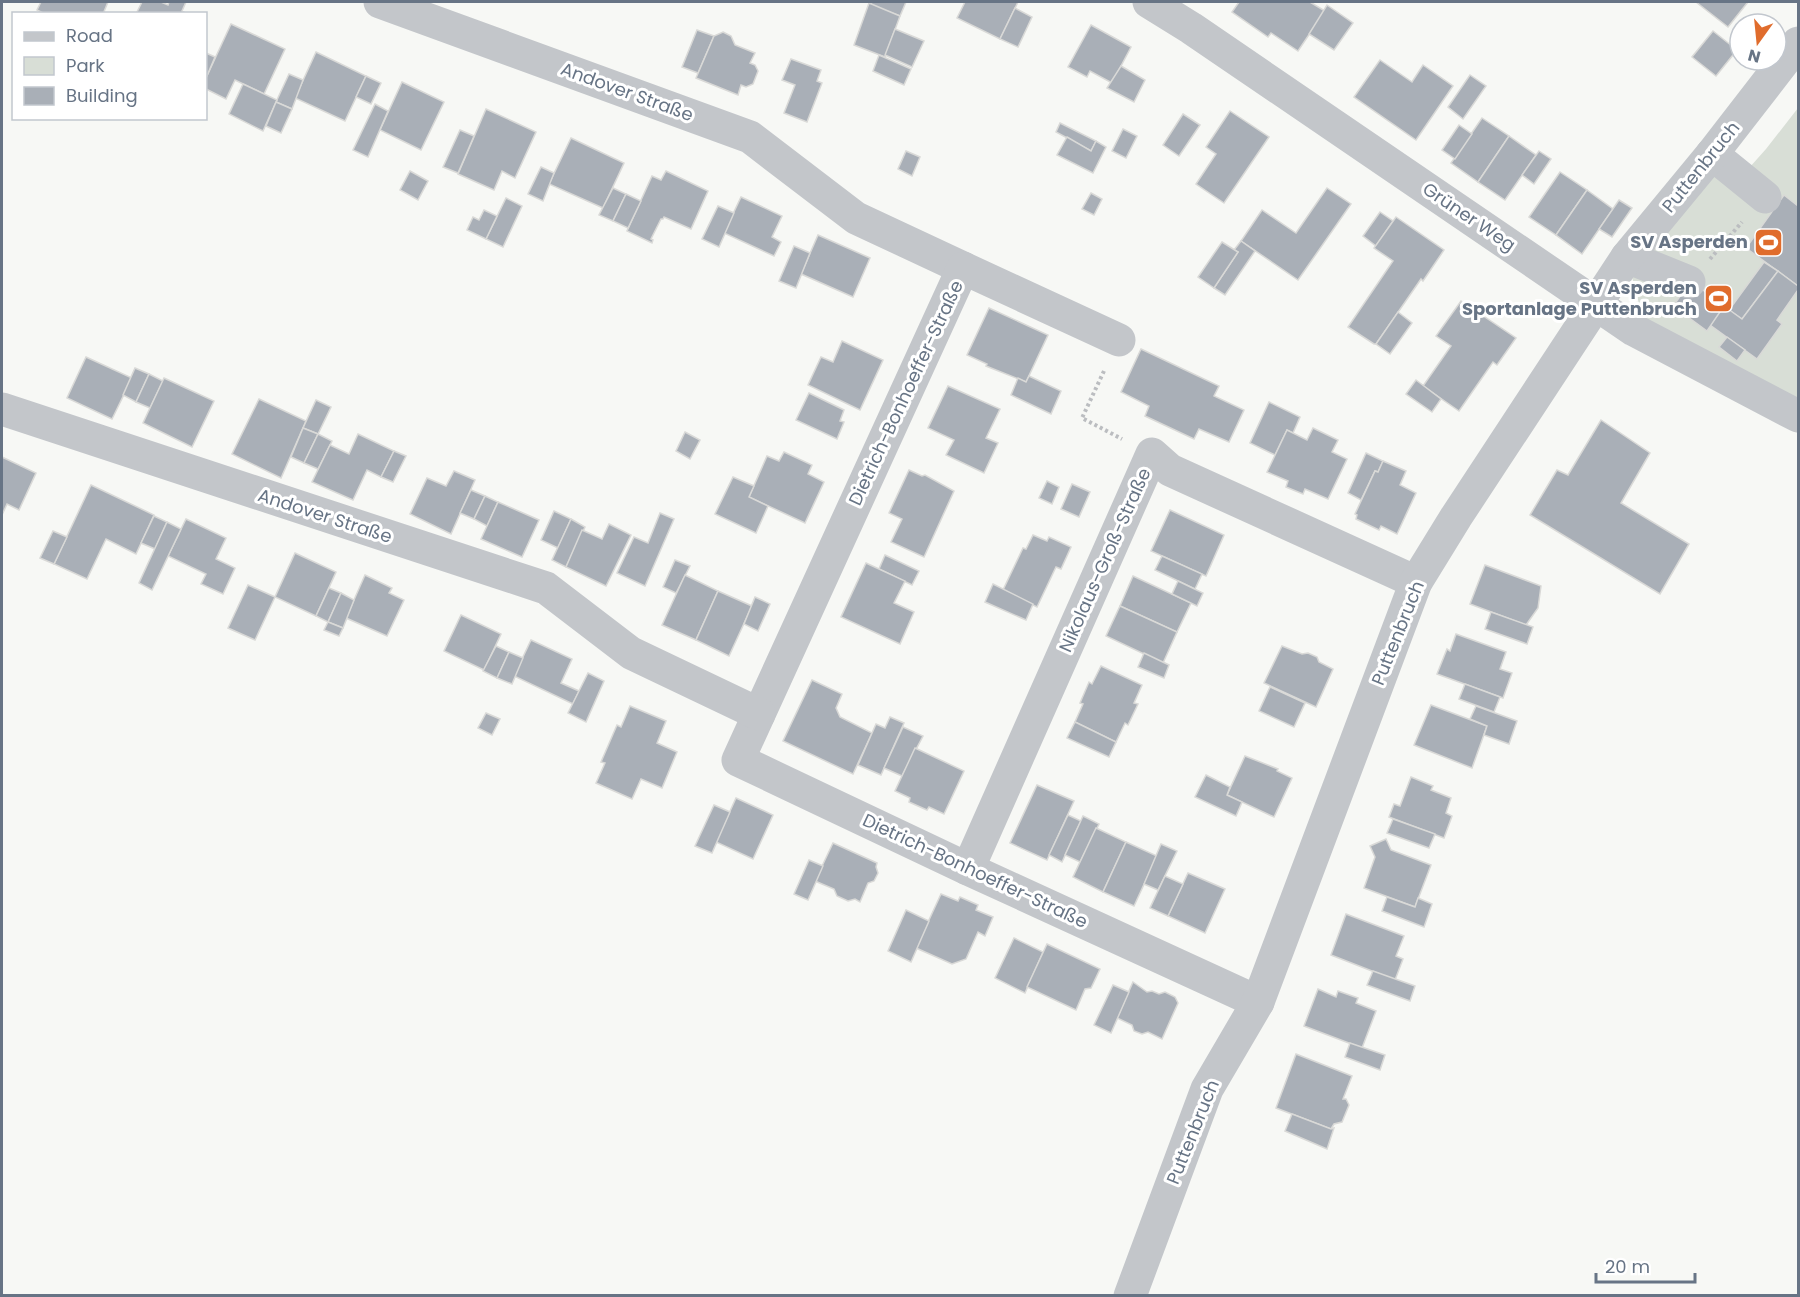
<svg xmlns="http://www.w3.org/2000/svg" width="1800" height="1297" font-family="Poppins,sans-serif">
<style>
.green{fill:#d8ded6}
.building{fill:#a9afb7;stroke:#d9d9d7;stroke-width:1.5}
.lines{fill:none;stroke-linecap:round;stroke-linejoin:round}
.path{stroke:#bbbdc0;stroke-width:4;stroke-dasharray:3 3;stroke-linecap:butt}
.minor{stroke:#c3c6ca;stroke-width:33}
.labels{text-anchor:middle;stroke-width:6;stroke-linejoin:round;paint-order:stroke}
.street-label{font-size:18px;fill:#677485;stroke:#fff}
.poi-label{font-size:18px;font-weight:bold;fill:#677485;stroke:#fff;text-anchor:end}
</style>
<rect width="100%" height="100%" fill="#f7f8f5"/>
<polygon class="green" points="1798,108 1798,416 1648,339 1627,257 1712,154 1741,177 1766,149"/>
<g class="building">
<polygon points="41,2 108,2 103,14 45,14 37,10"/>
<polygon points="142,2 161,2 168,5 169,2 186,2 182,11 187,14 136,14"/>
<polygon points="872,2 906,2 900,16 870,5"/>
<polygon points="965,2 1018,2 1000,39 957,18"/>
<polygon points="1239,2 1310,2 1325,11 1298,51 1271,33 1268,37 1232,12"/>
<polygon points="1696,2 1748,2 1728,27"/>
<polygon points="869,3 900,16 885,57 854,45"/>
<polygon points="1327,5 1353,23 1334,50 1309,34"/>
<polygon points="1015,8 1032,17 1018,47 1000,39"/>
<polygon points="231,24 285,49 264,94 235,80 226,99 206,89 206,78"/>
<polygon points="1091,25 1131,47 1112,83 1090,71 1087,77 1068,67"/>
<polygon points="895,29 924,41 912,67 885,55"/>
<polygon points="697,30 714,36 698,73 682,67"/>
<polygon points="1713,31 1737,50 1716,76 1692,57"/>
<polygon points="723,32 731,36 735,45 755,53 750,63 755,65 758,71 753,84 746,87 741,85 738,95 696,78 714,36"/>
<polygon points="316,52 366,76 345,121 295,98"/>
<polygon points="206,53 215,57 206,78"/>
<polygon points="879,55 911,69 904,85 873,71"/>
<polygon points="791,59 821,70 817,81 822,83 807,122 784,113 795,85 782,80"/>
<polygon points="1380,60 1412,82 1423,65 1453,86 1416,140 1354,97"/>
<polygon points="1121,66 1145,80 1134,102 1107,88"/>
<polygon points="289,74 303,80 292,109 276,102"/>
<polygon points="1470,75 1486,86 1463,119 1448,107"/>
<polygon points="366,76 381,83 371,104 356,97"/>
<polygon points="402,82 444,102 421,150 380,130"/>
<polygon points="243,84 277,100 263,131 229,114"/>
<polygon points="276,102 292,109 281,133 266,126"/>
<polygon points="375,104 388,111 368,157 353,150"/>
<polygon points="486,109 536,132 515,178 502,171 494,190 458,174"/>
<polygon points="1230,111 1269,137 1224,203 1196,184 1216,154 1206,147"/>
<polygon points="1183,114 1200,125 1179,156 1163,145"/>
<polygon points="1482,118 1509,136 1478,182 1451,163"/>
<polygon points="1060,123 1096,141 1091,151 1056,132"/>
<polygon points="1459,125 1472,134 1455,159 1442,150"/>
<polygon points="1123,129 1137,136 1126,158 1112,151"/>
<polygon points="460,130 474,136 458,173 443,167"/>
<polygon points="1509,136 1536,155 1505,200 1478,182"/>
<polygon points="1067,137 1091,151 1096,141 1106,147 1093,173 1057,155"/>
<polygon points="571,138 624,163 603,208 549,184"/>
<polygon points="906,151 920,157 912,176 898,169"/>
<polygon points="1539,151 1551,159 1534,184 1522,175"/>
<polygon points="541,167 554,173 543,201 528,194"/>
<polygon points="410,171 428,181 418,200 400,190"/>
<polygon points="666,171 708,191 691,229 664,217 663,219 661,219 651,239 653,240 652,243 627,231 652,176 661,180"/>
<polygon points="1560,172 1587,190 1556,235 1529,217"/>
<polygon points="613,188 626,194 613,221 599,215"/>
<polygon points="1327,188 1351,204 1298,280 1241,241 1262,210 1296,233"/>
<polygon points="1587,190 1613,209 1582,254 1556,235"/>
<polygon points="1091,193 1102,199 1094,215 1082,209"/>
<polygon points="626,194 641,201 628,228 613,221"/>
<polygon points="1784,195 1798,206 1798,286 1746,248"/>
<polygon points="741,197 782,216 772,237 781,242 774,256 724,233"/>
<polygon points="506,198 522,206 503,247 486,239"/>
<polygon points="1619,200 1632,208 1612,237 1599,229"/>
<polygon points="718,206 734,213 719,247 702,239"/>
<polygon points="484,210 497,216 486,239 467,230 473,217 479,220"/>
<polygon points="1380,212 1393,221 1376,246 1363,236"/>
<polygon points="1396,217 1444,250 1423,281 1421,279 1376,344 1374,344 1348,327 1393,261 1374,248"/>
<polygon points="818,235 870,258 853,297 801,274"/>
<polygon points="1241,241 1255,251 1225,295 1214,288 1238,252 1234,250"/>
<polygon points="1222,242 1238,252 1214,288 1198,277"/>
<polygon points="794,246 810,253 796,288 779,281"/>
<polygon points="1764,262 1778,271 1742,319 1729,310"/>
<polygon points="1778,271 1798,286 1798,290 1777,320 1782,324 1757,359 1710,325 1724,306 1742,319"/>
<polygon points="1691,281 1724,306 1707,331 1673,306"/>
<polygon points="1461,301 1516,338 1497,365 1493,362 1459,411 1423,386 1451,346 1436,336"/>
<polygon points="989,308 1048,335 1026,382 986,366 987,364 967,355"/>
<polygon points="1398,312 1412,323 1390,354 1376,344"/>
<polygon points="1727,337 1745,350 1737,361 1719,347"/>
<polygon points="842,341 883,360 860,410 808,385 821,357 833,362"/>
<polygon points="1141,349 1219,386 1214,396 1244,410 1229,442 1199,429 1194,439 1145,416 1149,406 1121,392"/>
<polygon points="86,357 132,378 112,419 67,398"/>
<polygon points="135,368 149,374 136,402 123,395"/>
<polygon points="149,374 163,381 150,408 136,402"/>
<polygon points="1029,376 1061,391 1051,414 1011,395 1018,378 1026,382"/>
<polygon points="164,378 214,401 192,447 143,423"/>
<polygon points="1416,380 1441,399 1432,412 1406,394"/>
<polygon points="948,386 1000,409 986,438 998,443 984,473 946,455 954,440 928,428"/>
<polygon points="809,393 844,410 840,421 844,422 837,439 796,420"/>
<polygon points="259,399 306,421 281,478 232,454"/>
<polygon points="316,400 331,407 318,434 303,428"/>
<polygon points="1269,402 1300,417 1293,433 1287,430 1275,455 1250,443"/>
<polygon points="1601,420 1650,453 1621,503 1689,544 1660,594 1530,515 1557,470 1568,475"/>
<polygon points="303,428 318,434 304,463 291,457"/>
<polygon points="1313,428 1338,440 1332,452 1347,459 1328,499 1305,489 1303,494 1286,487 1288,481 1267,472 1287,430 1307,440"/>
<polygon points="685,432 700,440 690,459 676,451"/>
<polygon points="318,434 332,441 318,469 304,463"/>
<polygon points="358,434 394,451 381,477 367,470 353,500 312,482 330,445 349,454"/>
<polygon points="394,451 406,456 393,482 381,477"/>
<polygon points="784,452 812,465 808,474 824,482 805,523 749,497 767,456 779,461"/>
<polygon points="1366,453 1383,461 1378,472 1375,471 1361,500 1348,493"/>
<polygon points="2,457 36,473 19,510 7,504 2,515"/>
<polygon points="1383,461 1406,471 1400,485 1416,493 1397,534 1381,526 1379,530 1356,519 1357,515 1355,514 1375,471 1378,472"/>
<polygon points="909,470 922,476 925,475 954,491 924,557 891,542 902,519 889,513"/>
<polygon points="454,471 475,480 451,534 410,514 427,478 446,486"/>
<polygon points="733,477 754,486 749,497 768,506 756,533 715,514"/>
<polygon points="1047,481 1059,487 1052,504 1039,498"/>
<polygon points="1072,484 1090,492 1079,517 1061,509"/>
<polygon points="91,485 154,515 136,554 106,539 87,579 54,564"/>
<polygon points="471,490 485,496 474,519 460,513"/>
<polygon points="485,496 498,502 487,526 474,519"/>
<polygon points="498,502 539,520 522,557 481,539"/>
<polygon points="1170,510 1224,535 1206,576 1151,551"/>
<polygon points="554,511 571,519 558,548 541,540"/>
<polygon points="660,513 674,519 645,586 617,573 634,537 648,543"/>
<polygon points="154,516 167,522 155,549 141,543"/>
<polygon points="186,519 226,538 216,559 235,568 223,594 201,584 206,574 168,556"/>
<polygon points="571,519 585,527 566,567 552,560"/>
<polygon points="167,522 181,529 152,590 139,583"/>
<polygon points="609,524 631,535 606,586 566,567 582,530 602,539"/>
<polygon points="53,531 67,537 54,564 40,558"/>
<polygon points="1033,535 1047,541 1049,537 1071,547 1061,569 1056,567 1037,607 1003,590 1023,548 1026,549"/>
<polygon points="295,553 336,572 316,616 275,597"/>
<polygon points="885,555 919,571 912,585 879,569"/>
<polygon points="1162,556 1202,574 1195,589 1155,570"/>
<polygon points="675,560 690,566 676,593 663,587"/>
<polygon points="866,563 905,581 894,603 914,612 900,644 841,617"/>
<polygon points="1485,565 1541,586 1538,608 1526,625 1470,604"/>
<polygon points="365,575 392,588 389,593 404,600 387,636 346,618"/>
<polygon points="685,575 718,591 696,640 662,625"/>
<polygon points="1133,576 1191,603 1177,632 1120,606"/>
<polygon points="1178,581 1203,593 1197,606 1172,594"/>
<polygon points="993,584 1033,604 1026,620 985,602"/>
<polygon points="248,585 275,597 255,640 228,628"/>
<polygon points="329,588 341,593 328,622 316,616"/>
<polygon points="718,591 752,606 729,656 696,640"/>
<polygon points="341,593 354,600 343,628 328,622"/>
<polygon points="755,597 770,604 758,631 744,624"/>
<polygon points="1120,606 1177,632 1163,663 1106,636"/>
<polygon points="1491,612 1533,627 1527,644 1485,629"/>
<polygon points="461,615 501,634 484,670 444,651"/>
<polygon points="328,622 343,628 339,636 324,630"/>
<polygon points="1456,634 1506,652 1500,669 1512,673 1503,698 1437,674 1447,649 1450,651"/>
<polygon points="531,640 572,659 561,683 579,691 573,704 514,676"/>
<polygon points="496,646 509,652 497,678 483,671"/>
<polygon points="1282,646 1302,654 1308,653 1317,657 1319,662 1333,669 1316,707 1264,683"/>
<polygon points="509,652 523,658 512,684 497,678"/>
<polygon points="1144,653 1169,665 1164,678 1138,667"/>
<polygon points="1101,666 1142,685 1134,703 1138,704 1128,725 1125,723 1116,742 1075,722 1083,704 1080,703 1089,682 1092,684"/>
<polygon points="588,673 604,681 586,722 568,713"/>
<polygon points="812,680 842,694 836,708 840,717 872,733 853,774 783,741"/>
<polygon points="1465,684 1500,697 1494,712 1459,699"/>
<polygon points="1270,687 1305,703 1294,727 1259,711"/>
<polygon points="1431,705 1487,726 1472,768 1414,745"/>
<polygon points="630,706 666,721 657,743 677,752 662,788 641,779 632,799 596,783 605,763 601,762 617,725 621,727"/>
<polygon points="1476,706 1517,721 1509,744 1484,735 1487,726 1470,719"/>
<polygon points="486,713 500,719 492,735 478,728"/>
<polygon points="890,717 904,723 881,775 858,765 876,724 885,728"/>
<polygon points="1075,722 1116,742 1109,757 1067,738"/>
<polygon points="903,727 923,736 902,776 884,768"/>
<polygon points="915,748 964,771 944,814 929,807 927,810 909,802 910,798 895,791"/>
<polygon points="1245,756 1278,769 1277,771 1292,778 1274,817 1227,795"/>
<polygon points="1206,775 1230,787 1227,795 1242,802 1236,816 1195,797"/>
<polygon points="1411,777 1433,786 1431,790 1451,798 1446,813 1452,816 1444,838 1389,817 1394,804 1400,806"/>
<polygon points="1037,785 1074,801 1047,860 1010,843"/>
<polygon points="736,798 773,815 753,859 716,842"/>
<polygon points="714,805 730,812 712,853 695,846"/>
<polygon points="1068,815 1081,821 1062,862 1049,855"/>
<polygon points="1083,816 1099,824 1080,862 1065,855"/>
<polygon points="1393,819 1435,834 1429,848 1387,833"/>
<polygon points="1096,828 1126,842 1103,892 1073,877"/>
<polygon points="1386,839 1391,850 1431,865 1415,907 1364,888 1375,857 1370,846"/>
<polygon points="1126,842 1157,856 1134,906 1103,892"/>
<polygon points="833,843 877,863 876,867 878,873 874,881 868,883 860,902 855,899 848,901 837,896 834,889 815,881"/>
<polygon points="1161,844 1177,851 1158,890 1144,884"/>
<polygon points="809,860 823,866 808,900 794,894"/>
<polygon points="1188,873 1225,889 1205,933 1168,916"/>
<polygon points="1165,876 1183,884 1168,916 1150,908"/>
<polygon points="941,894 958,901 960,897 978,905 976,910 993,917 985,936 978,932 966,959 952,964 916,948"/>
<polygon points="1387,897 1415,907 1418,898 1432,904 1424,927 1382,911"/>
<polygon points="906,910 929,921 911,962 888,951"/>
<polygon points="1346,914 1404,936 1396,956 1403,959 1395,980 1331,955"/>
<polygon points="1014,938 1043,952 1025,993 995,978"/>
<polygon points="1047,944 1100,969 1091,988 1085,989 1076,1010 1027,987"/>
<polygon points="1373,971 1415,986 1410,1001 1367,985"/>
<polygon points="1133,982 1147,992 1152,991 1159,994 1165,992 1175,997 1178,1003 1162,1039 1148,1032 1142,1034 1134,1031 1132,1025 1117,1018"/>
<polygon points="1113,985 1129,992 1111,1033 1094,1025"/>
<polygon points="1318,989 1336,997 1338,991 1358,998 1356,1003 1376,1011 1362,1048 1304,1026"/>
<polygon points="1350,1043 1385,1055 1380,1070 1345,1057"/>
<polygon points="1296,1054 1352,1076 1343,1099 1346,1099 1349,1105 1342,1122 1334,1124 1331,1129 1276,1108"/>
<polygon points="1292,1114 1331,1129 1334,1128 1327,1149 1285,1131"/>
</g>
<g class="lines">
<g class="path">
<polyline points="1710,259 1742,222"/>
<polyline points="1104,371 1082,418 1122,439"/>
</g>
<g class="minor">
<polyline points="380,2 750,137 856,218 963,268"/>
<polyline points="1149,2 1191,28 1634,330 1798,416"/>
<polyline points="1712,154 1765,197"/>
<polyline points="1627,257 1689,282"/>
<polyline points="1119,340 963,268 738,760 968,869 1258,1002"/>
<polyline points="2,409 546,588 631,653 759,714"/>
<polyline points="968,869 1152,454 1170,470 1416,582"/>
<polyline points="1130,1296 1207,1089 1258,1002 1416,582 1456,517 1627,257 1712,154 1798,43"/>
</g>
</g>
<defs>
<symbol id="stadium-square" viewBox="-11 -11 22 22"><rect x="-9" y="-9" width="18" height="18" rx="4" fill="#e06c2c" stroke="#fff"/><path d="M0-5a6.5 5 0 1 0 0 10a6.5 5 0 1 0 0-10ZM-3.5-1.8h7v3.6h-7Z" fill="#fff"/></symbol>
</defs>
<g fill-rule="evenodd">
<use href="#stadium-square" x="1752" y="226" width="33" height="33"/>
<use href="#stadium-square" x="1702" y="282" width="33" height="33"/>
</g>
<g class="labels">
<g class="street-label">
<text transform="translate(627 92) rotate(20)" y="6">Andover Straße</text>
<text transform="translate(1701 167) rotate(-51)" y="6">Puttenbruch</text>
<text transform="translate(1469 217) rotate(34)" y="6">Grüner Weg</text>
<text transform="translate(906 393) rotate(-65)" y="6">Dietrich-Bonhoeffer-Straße</text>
<text transform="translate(325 516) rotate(18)" y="6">Andover Straße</text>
<text transform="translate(1105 560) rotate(-66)" y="6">Nikolaus-Groß-Straße</text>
<text transform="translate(1398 633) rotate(-68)" y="6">Puttenbruch</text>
<text transform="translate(975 871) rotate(25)" y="6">Dietrich-Bonhoeffer-Straße</text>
<text transform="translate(1193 1132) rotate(-68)" y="6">Puttenbruch</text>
</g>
<g class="poi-label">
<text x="1748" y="248">SV Asperden</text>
<text x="1697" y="294">SV Asperden<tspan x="1697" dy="21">Sportanlage Puttenbruch</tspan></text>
</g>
</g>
<rect width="1800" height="1297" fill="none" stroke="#677485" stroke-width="6"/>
<rect x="12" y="12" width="195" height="108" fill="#ffffff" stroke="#c2c7ce" stroke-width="1.5"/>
<rect x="24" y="32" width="30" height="9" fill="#c3c6ca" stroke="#c2c7ce" stroke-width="1.5"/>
<text x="66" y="42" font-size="18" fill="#677485">Road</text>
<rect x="24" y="57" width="30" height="18" fill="#d8ded6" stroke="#c2c7ce" stroke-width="1.5"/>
<text x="66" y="72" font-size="18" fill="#677485">Park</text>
<rect x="24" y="87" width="30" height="18" fill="#a9afb7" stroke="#c2c7ce" stroke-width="1.5"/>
<text x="66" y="102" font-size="18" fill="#677485">Building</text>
<g transform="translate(1758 42) rotate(195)"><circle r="28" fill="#ffffff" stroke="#c2c7ce" stroke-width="1.5"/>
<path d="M0-4.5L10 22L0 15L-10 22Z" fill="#e06c2c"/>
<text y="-9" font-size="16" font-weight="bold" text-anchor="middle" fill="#677485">N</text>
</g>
<path d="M1596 1273v9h99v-9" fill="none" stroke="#677485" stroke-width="3"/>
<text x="1605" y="1273" font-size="18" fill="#677485" stroke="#ffffff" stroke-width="4.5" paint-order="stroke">20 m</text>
</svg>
